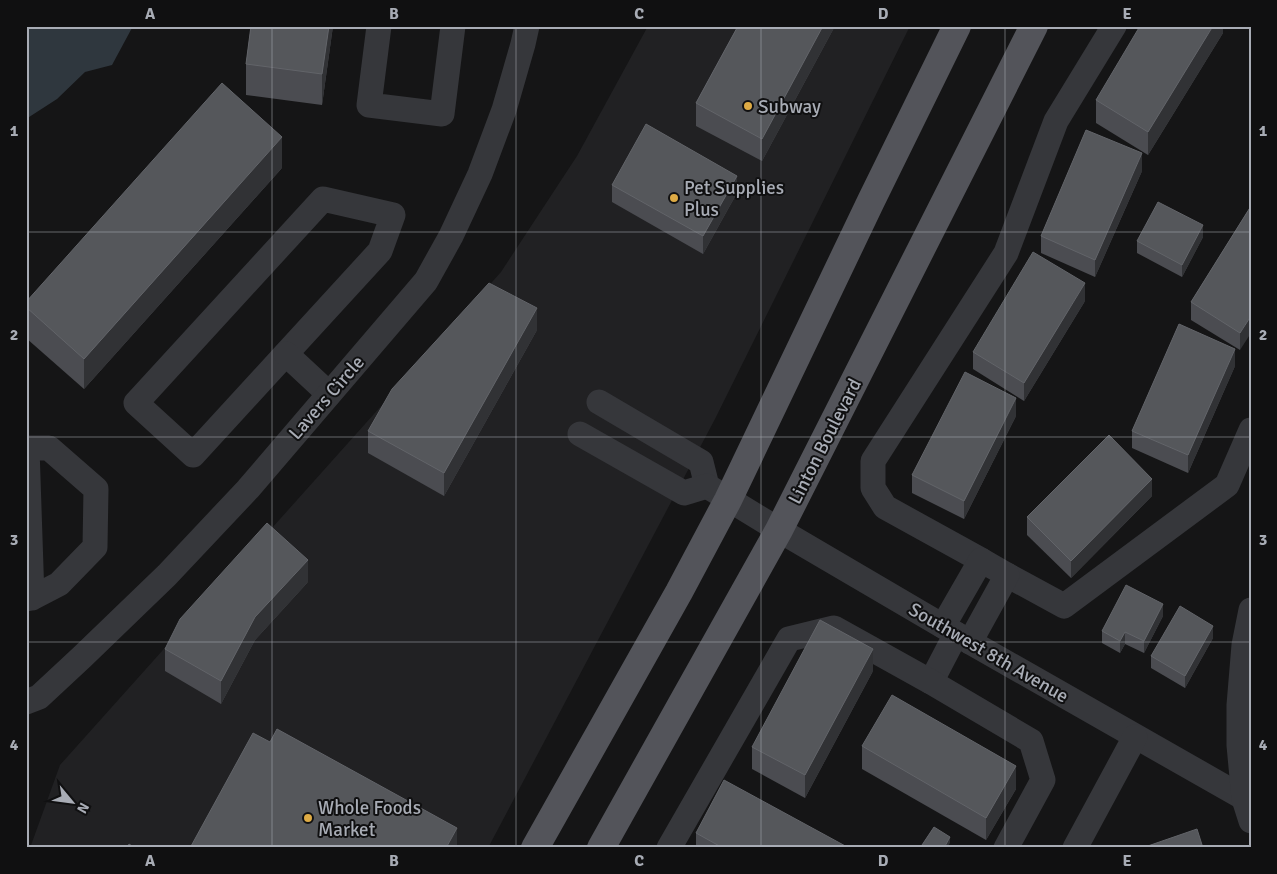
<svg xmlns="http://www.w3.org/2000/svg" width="1277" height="874" font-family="Signika,sans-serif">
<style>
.built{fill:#212123}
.water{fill:#2f373e}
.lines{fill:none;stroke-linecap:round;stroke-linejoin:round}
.minor{stroke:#36373b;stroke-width:25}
.major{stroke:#53545a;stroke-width:28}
.wall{fill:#4b4c51}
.shaded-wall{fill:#313235}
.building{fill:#55575b;stroke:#626469}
.grid{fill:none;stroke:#a8acb5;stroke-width:1;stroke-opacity:0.55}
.poi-dot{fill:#deab45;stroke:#101011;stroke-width:2}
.labels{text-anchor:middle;stroke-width:4;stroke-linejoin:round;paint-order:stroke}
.poi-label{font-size:19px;fill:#a8acb5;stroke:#101011;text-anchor:start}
.street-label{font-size:19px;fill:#a8acb5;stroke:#101011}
.neatline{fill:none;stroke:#a8acb5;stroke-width:2}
.grid-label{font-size:16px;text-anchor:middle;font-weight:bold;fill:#a8acb5}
</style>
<rect width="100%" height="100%" fill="#151516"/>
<polygon class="built" points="648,26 910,26 715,419 488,848 30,848 60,765 501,272 577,156"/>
<polygon class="water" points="26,26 133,26 112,65 85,72 57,99 26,119"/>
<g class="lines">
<g class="minor">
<polyline points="379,26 369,105 442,114 453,26"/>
<polygon points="323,199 393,215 380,251 193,455 136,403"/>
<polyline points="286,354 329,394"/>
<polyline points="599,402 701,462 707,486 779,530 970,642 1251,802"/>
<polyline points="580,434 684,493 707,486"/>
<polyline points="981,560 885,507 873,488 873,461 1006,253 1056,121 1114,26"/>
<polyline points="1007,575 1064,606 1227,485 1251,430"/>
<polyline points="26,599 32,598 59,584 95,547 96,489 49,448 27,448 32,598"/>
<polyline points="1251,610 1244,645 1239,705 1239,745 1244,799 1251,821"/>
<polyline points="943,626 981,560 1007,575 970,642"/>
<polyline points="931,682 956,634"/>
<polyline points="26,702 39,697 82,657 167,575 248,489 426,281 451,236 480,174 504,110 523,44 527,26"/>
<polyline points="669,848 789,639 834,628 931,682 1031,741 1043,780 1006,848"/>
<polyline points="1075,848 1135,737"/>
</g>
<g class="major">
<polyline points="535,848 679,592 728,500 871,201 957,26"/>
<polyline points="601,848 779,530 1034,26"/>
</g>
</g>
<g class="wall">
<polygon points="251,26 333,26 322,105 246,95 246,64"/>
<polygon points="738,26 835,26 762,161 696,126 696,103"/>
<polygon points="1223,26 1223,33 1148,155 1096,123 1096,100"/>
<polygon points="282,168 84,389 26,338 26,302"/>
<polygon points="1142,171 1095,277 1041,253 1041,236"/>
<polygon points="612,185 737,193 703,254 612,202"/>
<polygon points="1251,206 1240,350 1191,320 1191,302"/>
<polygon points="1203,237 1182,277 1137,253 1137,241"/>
<polygon points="1085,301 1024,401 973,369 973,352"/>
<polygon points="537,330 444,496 368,453 368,431"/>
<polygon points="1235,366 1188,473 1132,448 1132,431"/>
<polygon points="1016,416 964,519 912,493 912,475"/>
<polygon points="1152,496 1071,578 1027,535 1027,517"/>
<polygon points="308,582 255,640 221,704 165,671 165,649"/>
<polygon points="1163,616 1144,653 1125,644 1120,653 1102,643 1102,631"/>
<polygon points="1213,638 1185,688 1151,668 1151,656"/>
<polygon points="873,671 805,798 752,769 752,747"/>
<polygon points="862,746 1016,789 986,840 862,769"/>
<polygon points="696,833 849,848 696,848"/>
</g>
<g class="shaded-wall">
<polygon points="329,26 333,26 322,105 322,74"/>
<polygon points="823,26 835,26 762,161 762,139"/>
<polygon points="1213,26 1223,26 1223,33 1148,155 1148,132"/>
<polygon points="282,137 282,168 84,389 84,359"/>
<polygon points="1142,153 1142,171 1095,277 1095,260"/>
<polygon points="737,176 737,193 703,254 703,236"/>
<polygon points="1203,225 1203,237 1182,277 1182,265"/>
<polygon points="1085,283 1085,301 1024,401 1024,383"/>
<polygon points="537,308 537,330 444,496 444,473"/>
<polygon points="1251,316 1251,333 1240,350 1240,333"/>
<polygon points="1235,349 1235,366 1188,473 1188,455"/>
<polygon points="1016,398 1016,416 964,519 964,501"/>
<polygon points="1152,479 1152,496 1071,578 1071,561"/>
<polygon points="308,560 308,582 255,640 221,704 221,681 255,617"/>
<polygon points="1163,604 1163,616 1144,653 1144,641"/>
<polygon points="1213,626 1213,638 1185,688 1185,676"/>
<polygon points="1125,632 1125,644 1120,653 1120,641"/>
<polygon points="873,649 873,671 805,798 805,775"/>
<polygon points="1016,766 1016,789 986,840 986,818"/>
<polygon points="457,828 457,848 446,848"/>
<polygon points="950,837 950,843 947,848 944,848"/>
</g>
<g class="building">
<polygon points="251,26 329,26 322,74 246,64"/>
<polygon points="738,26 823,26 762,139 696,103"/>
<polygon points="1140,26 1213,26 1148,132 1096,100"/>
<polygon points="222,83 282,137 84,359 26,307 26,302"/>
<polygon points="646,124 737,176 703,236 612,185"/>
<polygon points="1086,130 1142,153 1095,260 1041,236"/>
<polygon points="1158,202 1203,225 1182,265 1137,241"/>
<polygon points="1251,206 1251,316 1240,333 1191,302"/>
<polygon points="1033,252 1085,283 1024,383 973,352"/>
<polygon points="489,283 537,308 444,473 368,431 392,389"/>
<polygon points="1179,324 1235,349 1188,455 1132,431"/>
<polygon points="965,372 1016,398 964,501 912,475"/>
<polygon points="1109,435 1152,479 1071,561 1027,517"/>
<polygon points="267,523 308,560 255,617 221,681 165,649 180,619"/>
<polygon points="1126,585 1163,604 1144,641 1125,632 1120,641 1102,631"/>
<polygon points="1180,606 1213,626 1185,676 1151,656"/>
<polygon points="820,620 873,649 805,775 752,747"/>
<polygon points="892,695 1016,766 986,818 862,746"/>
<polygon points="277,729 457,828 446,848 190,848 253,733 270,742"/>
<polygon points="724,780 849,848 723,848 696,833"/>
<polygon points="934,827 950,837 944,848 920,848"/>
<polygon points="1197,829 1203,848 1142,848"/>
<polygon points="129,844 135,848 127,848"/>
</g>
<path class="grid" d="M272,26v822M516,26v822M761,26v822M1005,26v822M26,232h1225M26,437h1225M26,642h1225"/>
<g class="poi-dot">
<circle cx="748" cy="106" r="5"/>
<circle cx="674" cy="198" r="5"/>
<circle cx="308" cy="818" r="5"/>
</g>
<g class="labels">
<g class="poi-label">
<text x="758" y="113">Subway</text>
<text x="684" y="194">Pet Supplies<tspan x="684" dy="22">Plus</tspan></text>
<text x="318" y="814">Whole Foods<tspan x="318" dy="22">Market</tspan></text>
</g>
<g class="street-label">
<text transform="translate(326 397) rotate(-49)" y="7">Lavers Circle</text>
<text transform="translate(824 441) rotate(-63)" y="7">Linton Boulevard</text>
<text transform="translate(989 652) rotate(30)" y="7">Southwest 8th Avenue</text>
</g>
</g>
<rect width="1277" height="874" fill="none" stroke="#101011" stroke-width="55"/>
<g transform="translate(72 802) rotate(119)" stroke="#101011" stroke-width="4" paint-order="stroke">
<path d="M0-4L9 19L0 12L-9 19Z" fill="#a8acb5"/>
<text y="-8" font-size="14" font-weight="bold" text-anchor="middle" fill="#a8acb5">N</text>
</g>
<rect x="28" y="28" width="1222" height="818" class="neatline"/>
<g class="grid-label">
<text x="150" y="19">A</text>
<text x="394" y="19">B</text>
<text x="639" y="19">C</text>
<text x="883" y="19">D</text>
<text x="1127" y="19">E</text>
<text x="14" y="136">1</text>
<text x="1263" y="136">1</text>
<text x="14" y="340">2</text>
<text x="1263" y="340">2</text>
<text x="14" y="545">3</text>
<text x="1263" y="545">3</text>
<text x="14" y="750">4</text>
<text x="1263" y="750">4</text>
<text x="150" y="866">A</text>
<text x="394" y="866">B</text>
<text x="639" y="866">C</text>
<text x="883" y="866">D</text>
<text x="1127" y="866">E</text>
</g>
</svg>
